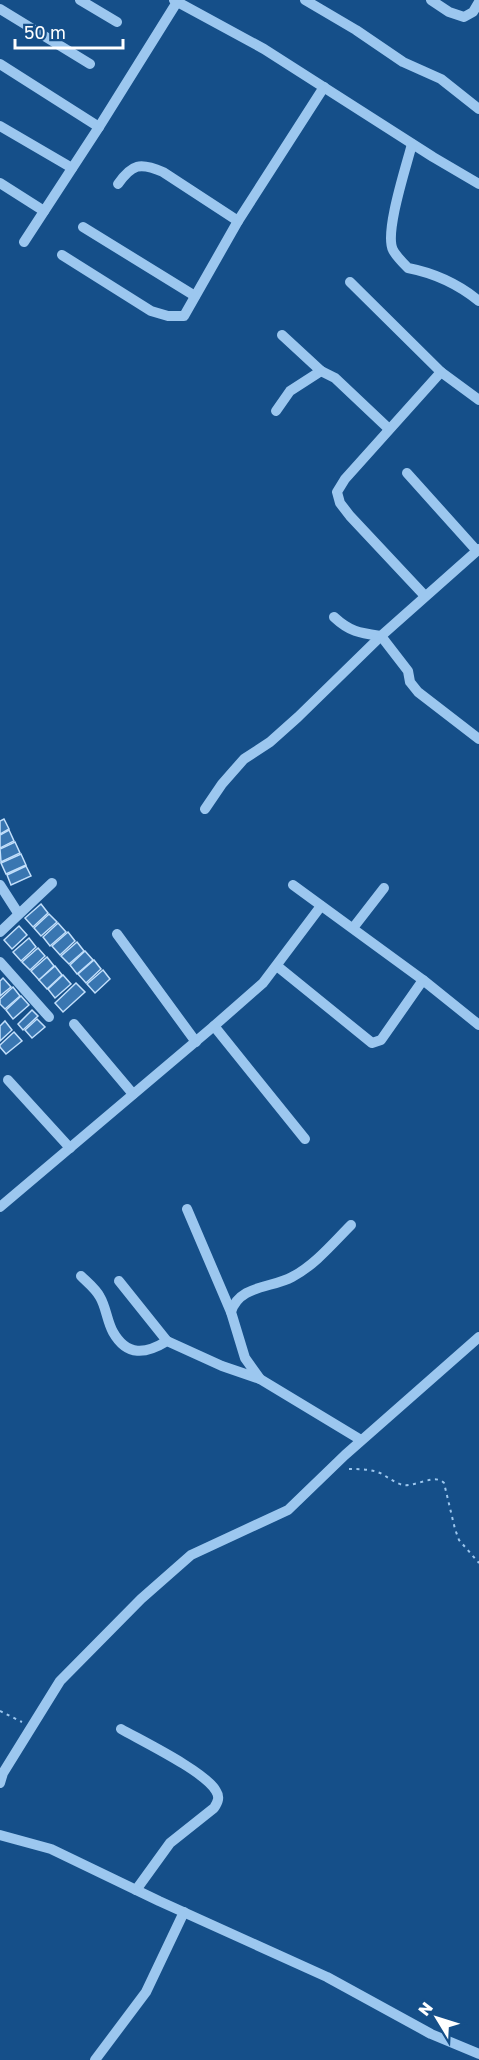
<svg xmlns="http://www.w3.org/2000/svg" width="479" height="2060" font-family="'Golos Text',sans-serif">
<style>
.building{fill:#3976b1;stroke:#c2dffb;stroke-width:1.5}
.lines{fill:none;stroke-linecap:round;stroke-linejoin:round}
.path{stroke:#9cc7ef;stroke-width:2;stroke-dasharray:3 4.5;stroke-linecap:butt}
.minor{stroke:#9cc7ef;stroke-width:10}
</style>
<rect width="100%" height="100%" fill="#154f89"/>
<g class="building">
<polygon points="4,819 9,829 0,834 0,821"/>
<polygon points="9,830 14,841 0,848 0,835"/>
<polygon points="15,842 20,853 1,862 0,849"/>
<polygon points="21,854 26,865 6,874 1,863"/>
<polygon points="26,866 31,876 11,885 7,875"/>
<polygon points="41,904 48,913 33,927 25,918"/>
<polygon points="49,914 57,922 41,936 34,928"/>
<polygon points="58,923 66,932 50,946 43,937"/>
<polygon points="19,926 27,935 12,949 4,940"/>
<polygon points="68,932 75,941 60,955 52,946"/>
<polygon points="29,938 36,947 21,961 13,952"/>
<polygon points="77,942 84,951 69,964 61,956"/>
<polygon points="38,948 45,956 30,970 22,962"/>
<polygon points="85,951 93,960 77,974 70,965"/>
<polygon points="47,957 54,966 39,980 31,971"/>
<polygon points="94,960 101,969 86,983 78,974"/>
<polygon points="55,966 62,975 47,989 39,980"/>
<polygon points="103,970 110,979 95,993 87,984"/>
<polygon points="63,975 71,984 55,998 48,989"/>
<polygon points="3,978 11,987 0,996 0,981"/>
<polygon points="76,983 85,992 63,1012 55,1003"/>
<polygon points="13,987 20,996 5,1009 0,1004 0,999"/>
<polygon points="21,996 29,1005 13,1019 6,1010"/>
<polygon points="32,1010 38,1016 23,1030 18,1024"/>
<polygon points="37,1019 45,1027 32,1038 25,1030"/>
<polygon points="5,1021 12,1030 0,1041 0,1026"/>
<polygon points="14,1032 22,1041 6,1054 0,1047 0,1045"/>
</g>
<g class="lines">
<g class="path">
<path d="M349,1469c11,0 23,0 33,5 7,4 13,9 21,11 13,2 32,-12 41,-2l11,46 4,11 20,23"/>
<polyline points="0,1711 22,1722"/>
</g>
<g class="minor">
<polyline points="80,0 117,22"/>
<polyline points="174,0 264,49 433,157 479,184"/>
<polyline points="305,0 356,30 403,62 441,79 479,109"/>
<polyline points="431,0 449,12 464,17 473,12 479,2"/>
<polyline points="0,9 90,64"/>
<polyline points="0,64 99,127"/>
<polyline points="0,126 72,168"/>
<path d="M412,144c-5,20 -28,89 -19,106 3,6 10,13 15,18 26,5 50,16 71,33"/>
<polyline points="0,183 44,211"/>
<path d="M118,184c14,-20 22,-22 45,-12l75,49"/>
<polyline points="83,227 195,296"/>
<polyline points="24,242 99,127 177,2"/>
<polyline points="62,255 151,311 168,316 184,316 238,221 324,87"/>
<polyline points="350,282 441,372 479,400"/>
<polyline points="282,335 321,371 335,378 389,429"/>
<polyline points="276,411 290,391 321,371"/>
<polyline points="407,473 477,551"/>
<polyline points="425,596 350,516 340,503 337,492 345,479 441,372"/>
<path d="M334,617c16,15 26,16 47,19l27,35 2,11 8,10 61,47"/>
<polyline points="205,809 222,784 244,759 270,742 298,717 381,636 479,549"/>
<polyline points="0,885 18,913"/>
<polyline points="293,885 423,980 479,1025"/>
<polyline points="353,928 384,888"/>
<polyline points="0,932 52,883"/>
<polyline points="117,934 196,1042"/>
<polyline points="0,962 49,1017"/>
<polyline points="277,966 372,1043 381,1040 423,980"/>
<polyline points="74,1024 133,1094"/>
<polyline points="214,1026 263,983 321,906"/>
<polyline points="8,1080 70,1148"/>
<polyline points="0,1207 214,1026 305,1139"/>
<polyline points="187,1209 231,1312"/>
<path d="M351,1225c-18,18 -36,40 -59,52 -20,11 -53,8 -61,35l14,46 15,21 101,61"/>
<path d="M81,1276c6,6 15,13 19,21 6,10 7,24 13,35 14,25 33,22 54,9l55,25 38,13"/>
<polyline points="119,1281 167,1341"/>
<path d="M121,1729c21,12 85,43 95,62 4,6 2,11 -2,17l-44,35 -34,47"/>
<polyline points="0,1783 3,1773 60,1681 141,1599 191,1555 288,1510 345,1455 479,1337"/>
<polyline points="0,1835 51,1849 159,1901 327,1977 431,2034 479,2054"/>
<polyline points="95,2060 146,1992 184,1912"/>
</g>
</g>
<g transform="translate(437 2018) rotate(308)" stroke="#154f89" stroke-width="4.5" paint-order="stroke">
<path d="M0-4.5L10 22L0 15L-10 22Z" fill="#ffffff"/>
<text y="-9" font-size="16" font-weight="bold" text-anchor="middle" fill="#ffffff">N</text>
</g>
<path d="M15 39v9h108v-9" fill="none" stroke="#ffffff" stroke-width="3"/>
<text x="24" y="39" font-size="18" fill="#ffffff" stroke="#154f89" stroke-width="4.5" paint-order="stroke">50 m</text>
</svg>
